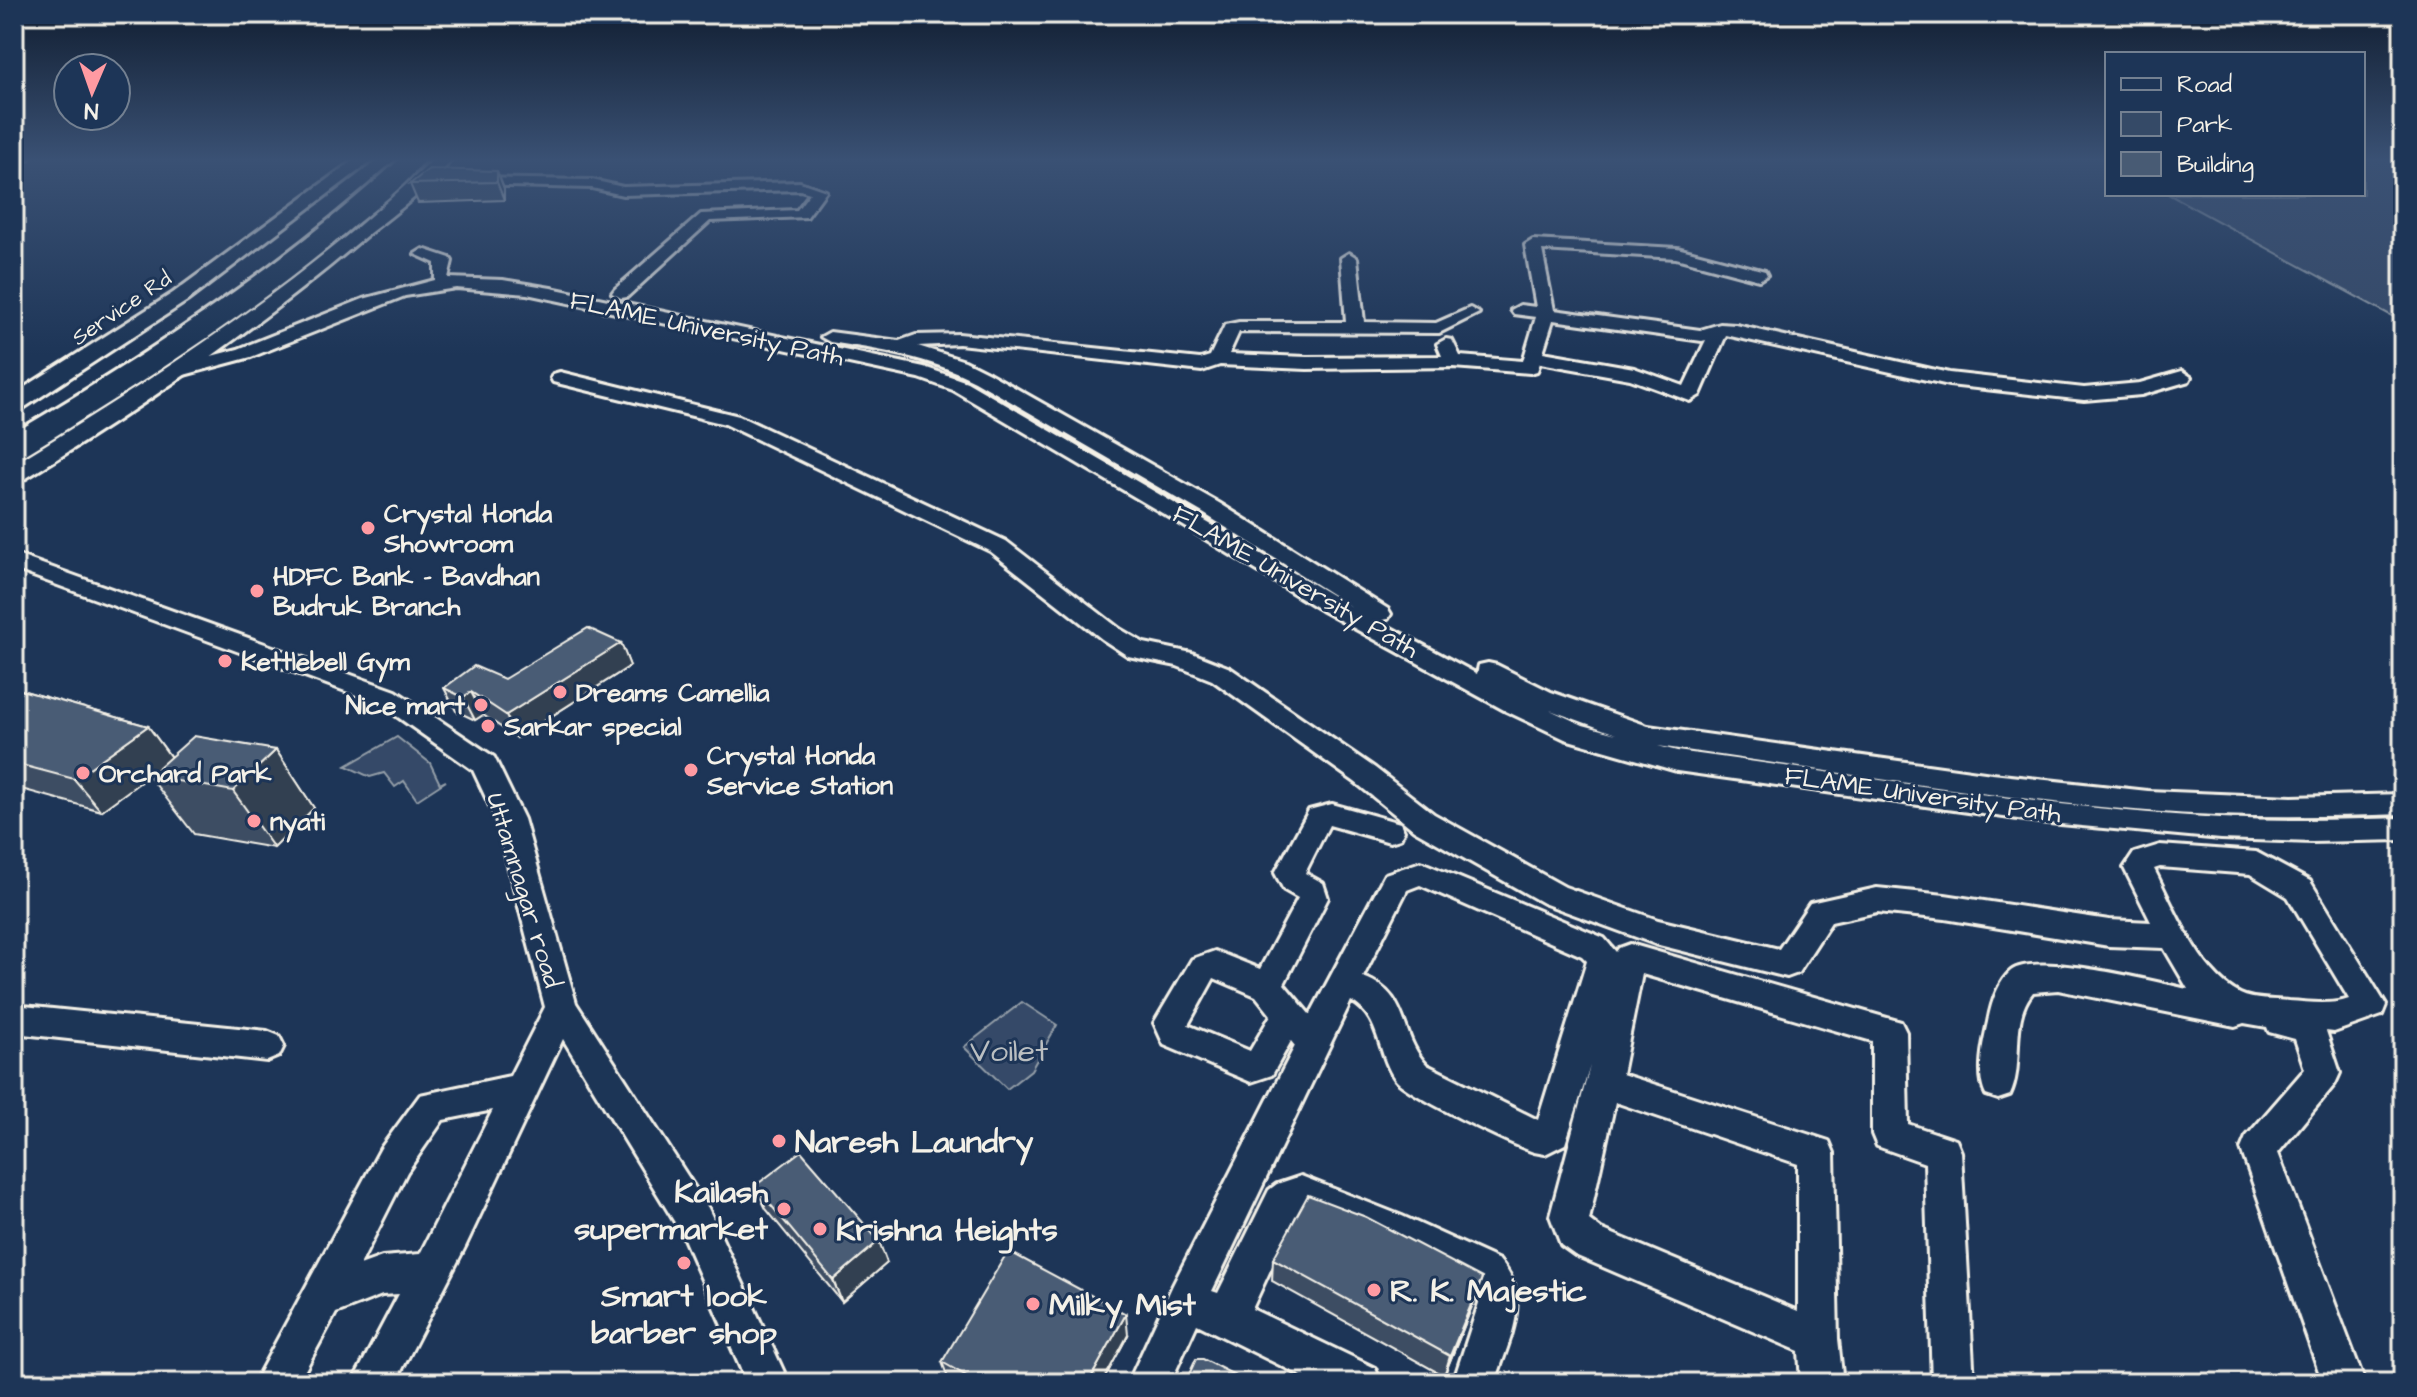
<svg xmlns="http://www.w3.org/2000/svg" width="2417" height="1397" font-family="'Architects Daughter',sans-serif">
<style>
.green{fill:#354a67;stroke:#949ea8;stroke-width:2}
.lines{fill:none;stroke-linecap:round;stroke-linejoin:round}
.minor-casing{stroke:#f4f1e8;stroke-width:6}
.tertiary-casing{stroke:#f4f1e8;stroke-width:6}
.trunk-casing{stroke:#f4f1e8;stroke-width:6}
.minor{fill:#1d3557;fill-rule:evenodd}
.tertiary{fill:#1d3557;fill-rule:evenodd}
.trunk{fill:#1d3557;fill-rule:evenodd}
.wall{fill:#3e4e64;stroke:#f4f1e8;stroke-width:2}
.shaded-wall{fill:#324051;stroke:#f4f1e8;stroke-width:2}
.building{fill:#485b74;stroke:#f4f1e8;stroke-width:2}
.poi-dot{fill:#ff9aa2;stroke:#1d3557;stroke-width:3}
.labels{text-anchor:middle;stroke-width:6;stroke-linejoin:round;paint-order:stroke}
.far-street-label{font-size:22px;fill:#f4f1e8;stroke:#1d3557}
.street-label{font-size:26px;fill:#f4f1e8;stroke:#1d3557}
.poi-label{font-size:26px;font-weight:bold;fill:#f4f1e8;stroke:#1d3557;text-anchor:start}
.near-park-label{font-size:32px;fill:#bbbfc1;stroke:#1d3557}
.near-poi-label{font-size:32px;font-weight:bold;fill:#f4f1e8;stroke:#1d3557;text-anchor:start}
</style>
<rect width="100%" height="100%" fill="#1d3557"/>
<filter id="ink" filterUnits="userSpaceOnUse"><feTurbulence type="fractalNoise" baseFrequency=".0125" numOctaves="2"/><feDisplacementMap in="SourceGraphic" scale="16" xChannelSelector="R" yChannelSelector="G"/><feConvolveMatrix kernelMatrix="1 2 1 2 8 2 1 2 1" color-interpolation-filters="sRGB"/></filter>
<g filter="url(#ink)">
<g class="green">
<polygon points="2363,159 2403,159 2403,322 2168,194 2363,194"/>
<polygon points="397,737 430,763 440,784 446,781 417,800 404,781 395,787 384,773 370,777 346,766"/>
<polygon points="1022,1002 1057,1025 1031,1070 1007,1089 964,1047"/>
</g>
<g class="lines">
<defs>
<g id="minor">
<polygon points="468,178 592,180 623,187 800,182 826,191 807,217 710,221 627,297 621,298 612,293 615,289 701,214 797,210 810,193 800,190 623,195 592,188 463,185 463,179"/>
<path d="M1533,240l144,8 88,23 2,4 -8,5 -83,-22 -134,-8 12,60 146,20 20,-6 16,1 213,48 135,15 56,-5 42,-12 9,6 -2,4 -48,14 -57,5 -135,-15 -223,-50 -26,60 -10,6 -60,-22 -90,-16 -3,8 -7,2 -77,-6 -146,2 -87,-4 -18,6 -243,-27 -41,2 47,15 24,12 230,130 169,106 3,5 -3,5 -10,2 99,53 2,-9 9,-2 9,2 54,27 97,34 344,48 156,17 144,6 111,-3v20c-85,3 -171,4 -256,-3 -163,-13 -326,-42 -489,-65l19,5c181,24 361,57 544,67 60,3 121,2 182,0v22l-91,2 -91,-3 -182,-17 -362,-51 -112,-32 -59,-28 -185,-101 -147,-90 -221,-130 -34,-12 -392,-84 -71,-6 -51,8 -154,61 -71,19 -9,-6 2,-4 65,-17 125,-50 72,-19v-17l-20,-9 8,-5 27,9 2,3 -4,17 55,2 48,8 373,79 43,15 385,225 -149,-94 -228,-132c-46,-24 -94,-31 -145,-39l-9,-5 9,-5 69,9 17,-6 43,-1 241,25 10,-3 15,-31 14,-3h107l-5,-64 8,-5 8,5 7,64 72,1 34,-15 9,5 -40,20 -200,-1 -10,22 78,3 135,-1 -5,-12 9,-5 6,1 8,16 63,5 13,-44 -22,-3 -3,-4 9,-5 16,2 -11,-62zM1553,320l149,21 4,-1 -22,46 -50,-18 -91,-16zM1550,710l66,24 -33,-9z"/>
<path d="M560,372l179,44 267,125 114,88 24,14 48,10 38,15 145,100 59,46 131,73 93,33 121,29 31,-46 67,-15 68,7 164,25 42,2 -27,-54 10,-15 26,-8 96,7 54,29 76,124 -4,10 -48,17 -8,-1 14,42 -5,11 -57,69 87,230h-42l-82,-234 5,-12 59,-68 -10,-30 -26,-7 -2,-5 -23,-4 -9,3 -177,-36 -25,2c-24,28 -8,71 -23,103l-12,4 -12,-4c-10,-20 -3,-52 2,-73 3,-17 10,-40 23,-51 24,-20 144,11 177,18l-24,-41 -55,-2 -164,-27 -68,-7 -46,10 -33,51 -11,4 -132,-33 -112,-41 -129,-73 -59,-48 -143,-102 -35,-14 -49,-10 -26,-17 -112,-88 -265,-127 -172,-42 -2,-4 2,-4zM2160,867l90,7 38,23 61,102c-20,7 -40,3 -61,2 -15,-2 -34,0 -48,-7 -41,-21 -66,-86 -86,-125z"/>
<path d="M14,554l382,137 98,66 30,62 52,184 132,205 81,175h-42l-65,-149 -119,-195 -98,208 -70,136h-43l47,-89 -17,1 -46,18 -38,70h-44l127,-235 39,-53 90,-19 35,-69 -49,-188 -23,-49 -95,-67 -364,-134zM493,1110l-73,144 -38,3 -22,8 47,-93 36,-52z"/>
<path d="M1332,804l68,19 4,8 -4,8 -10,3 -61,-17 -24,48 18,10 5,15 -44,86 26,31 75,-141 36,-12 183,76 12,14 3,-4 11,-4 271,78 5,10 2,92 48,16 5,12 13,231h-42l-7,-220 -48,-17 -5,-12v-93l-230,-67 -20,100 207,67 5,12 4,186 5,44h-42l-2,-32 -224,-96 -14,-10 -11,-29 40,-150 -25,78 -20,10 -11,-2c-23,-8 -126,-57 -138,-72 -19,-25 -15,-64 -45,-79l-139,290 6,2 51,-103 8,-6 24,-8 101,40 97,44c35,38 9,80 -4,123h-42l26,-80 -1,-7 -7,-8 -95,-46 -75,-30 -6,4 -43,93 123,59 6,15h-65l-119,-59 -27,59h-42l45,-98 122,-239 -4,-5 -19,34 -21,7 -87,-37 -10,-22 38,-64 23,-8 45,18 38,-71 -14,-8 -9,-17 34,-63zM1420,885l162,71 5,5 -49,159 -111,-55c-29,-30 -16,-71 -64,-88l44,-87zM1214,978l42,18 15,19 -21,36 -62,-26zM1615,1102l183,62v147l-197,-82 -12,-9z"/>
<polygon points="14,1005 267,1031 279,1036 284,1046 279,1056 267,1061 14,1033"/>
</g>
<g id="tertiary">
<polygon points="14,159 29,159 14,166"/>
<polygon points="355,159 374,159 187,301 22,409 14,411 14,394 173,293"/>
<path d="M434,159h18c-24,31 -60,56 -91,81 -106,90 -220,168 -338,240l-9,3v-19c146,-88 296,-187 420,-305z"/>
</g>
<path id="trunk" d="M400,159h25c-19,27 -51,50 -76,71 -100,85 -212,156 -323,224l-12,3v-24c137,-81 268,-167 386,-274z"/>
</defs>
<use href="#minor" class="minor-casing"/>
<use href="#tertiary" class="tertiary-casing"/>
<use href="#trunk" class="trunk-casing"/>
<use href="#minor" class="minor"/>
<use href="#tertiary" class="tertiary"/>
<use href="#trunk" class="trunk"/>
</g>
<g class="wall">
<polygon points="497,171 504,189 504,200 418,203 410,184"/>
<polygon points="621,643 630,666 517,738 483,715 475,720 456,711 444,688 504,679"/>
<polygon points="14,688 148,726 171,757 276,750 314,808 274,848 194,834 149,776 156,770 101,811 14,787"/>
<polygon points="755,1186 887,1263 842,1302 766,1209"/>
<polygon points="1273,1259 1475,1299 1444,1376 1272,1281"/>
<polygon points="1128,1335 1102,1383 950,1383 942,1362"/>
</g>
<g class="shaded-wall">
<polygon points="497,171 504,189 504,200 497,182"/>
<polygon points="621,643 630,666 517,738 506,715"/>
<polygon points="471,692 483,715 475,720 463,697"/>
<polygon points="148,726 172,759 101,811 74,779"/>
<polygon points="276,750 314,808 274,848 233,791"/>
<polygon points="879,1241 887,1263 842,1302 833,1280"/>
<polygon points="1482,1278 1475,1299 1444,1376 1450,1356"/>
<polygon points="1126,1314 1128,1335 1102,1383 1088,1383"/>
</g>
<g class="building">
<polygon points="429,169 497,171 497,182 410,184"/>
<polygon points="588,628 621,643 506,715 471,692 463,697 444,688 474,666 504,679"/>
<polygon points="14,688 148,726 74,779 14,763"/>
<polygon points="194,736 276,750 233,791 149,776"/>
<polygon points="801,1151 879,1241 833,1280 755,1186"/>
<polygon points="1308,1195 1366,1217 1482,1278 1450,1356 1273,1259"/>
<polygon points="1008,1251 1126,1314 1088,1383 979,1383 942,1362"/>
<polygon points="1196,1359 1203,1359 1250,1383 1185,1383"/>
</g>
</g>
<linearGradient id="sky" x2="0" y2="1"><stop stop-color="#101d30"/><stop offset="0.45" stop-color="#3a5174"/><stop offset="1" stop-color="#3a5174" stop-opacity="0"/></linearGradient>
<rect width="2417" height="355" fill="url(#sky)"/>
<g class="poi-dot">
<circle cx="368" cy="528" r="8"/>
<circle cx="257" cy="591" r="8"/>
<circle cx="225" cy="661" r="8"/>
<circle cx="560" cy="692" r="8"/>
<circle cx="481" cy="705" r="8"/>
<circle cx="488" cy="726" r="8"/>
<circle cx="691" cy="770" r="8"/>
<circle cx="83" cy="773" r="8"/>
<circle cx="254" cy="821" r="8"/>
<circle cx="779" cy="1141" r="8"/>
<circle cx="784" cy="1209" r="8"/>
<circle cx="820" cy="1229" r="8"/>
<circle cx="684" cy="1263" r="8"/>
<circle cx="1374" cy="1290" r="8"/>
<circle cx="1033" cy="1304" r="8"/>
</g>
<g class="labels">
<g class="far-street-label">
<text transform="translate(121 307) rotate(-34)" y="8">Service Rd</text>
</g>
<g class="street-label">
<text transform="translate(707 328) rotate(12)" y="9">FLAME University Path</text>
<text transform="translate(1296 581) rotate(30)" y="9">FLAME University Path</text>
<text transform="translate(1923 794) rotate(8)" y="9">FLAME University Path</text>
<text transform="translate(525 890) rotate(73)" y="9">Uttamnagar road</text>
</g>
<g class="poi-label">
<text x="384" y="522">Crystal Honda<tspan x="384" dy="30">Showroom</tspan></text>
<text x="273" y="585">HDFC Bank - Bavdhan<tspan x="273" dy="30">Budruk Branch</tspan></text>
<text x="241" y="670">Kettlebell Gym</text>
<text x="576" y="701">Dreams Camellia</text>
<text x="465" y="714" text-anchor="end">Nice mart</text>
<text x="504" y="735">Sarkar special</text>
<text x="707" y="764">Crystal Honda<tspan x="707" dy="30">Service Station</tspan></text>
<text x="99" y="782">Orchard Park</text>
<text x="270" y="830">nyati</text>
</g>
<g class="near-park-label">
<text x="1009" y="1061">Voilet</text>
</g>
<g class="near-poi-label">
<text x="795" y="1152">Naresh Laundry</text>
<text x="768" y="1202" text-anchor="end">Kailash<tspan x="768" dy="37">supermarket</tspan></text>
<text x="836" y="1240">Krishna Heights</text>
<text x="1390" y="1301">R. K. Majestic</text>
<text x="684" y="1306" text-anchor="middle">Smart look<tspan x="684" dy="37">barber shop</tspan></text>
<text x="1049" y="1315">Milky Mist</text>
</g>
</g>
<rect width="2417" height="1397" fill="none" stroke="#1d3557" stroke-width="48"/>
<rect x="24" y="24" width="2369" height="1349" fill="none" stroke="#f4f1e8" stroke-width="3" filter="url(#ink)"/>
<rect x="2105" y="52" width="260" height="144" fill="#1d3557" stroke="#738091" stroke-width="2"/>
<rect x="2121" y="78" width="40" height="12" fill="#1d3557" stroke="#738091" stroke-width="2"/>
<text x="2177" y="92" font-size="24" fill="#f4f1e8">Road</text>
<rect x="2121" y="112" width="40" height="24" fill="#354a67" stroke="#738091" stroke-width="2"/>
<text x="2177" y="132" font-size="24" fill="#f4f1e8">Park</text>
<rect x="2121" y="152" width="40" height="24" fill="#485b74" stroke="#738091" stroke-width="2"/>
<text x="2177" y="172" font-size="24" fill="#f4f1e8">Building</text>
<g transform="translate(92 92) rotate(182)"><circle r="38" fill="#1d3557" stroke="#738091" stroke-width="2"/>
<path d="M0-6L14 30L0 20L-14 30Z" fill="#ff9aa2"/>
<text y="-12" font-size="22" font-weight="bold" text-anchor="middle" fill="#f4f1e8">N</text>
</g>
</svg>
